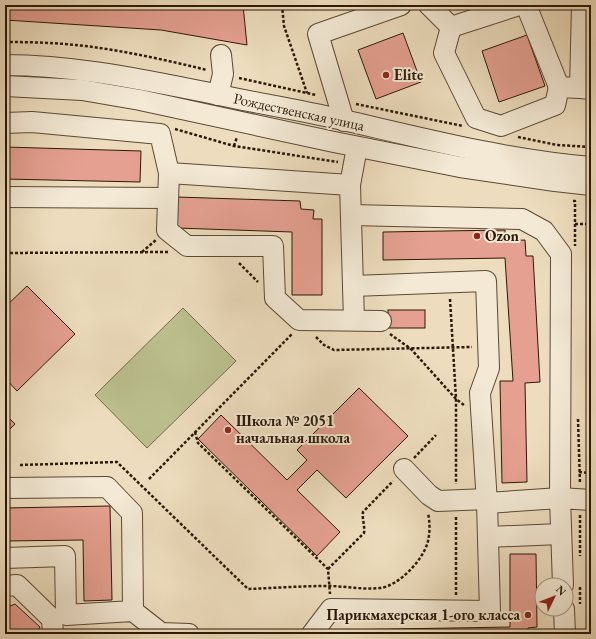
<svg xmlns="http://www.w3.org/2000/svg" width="596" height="639" font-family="'EB Garamond',serif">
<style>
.green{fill:#bcc08f;stroke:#746c4b}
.building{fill:#e5a091;stroke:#2c1807}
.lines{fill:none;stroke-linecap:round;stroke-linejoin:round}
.minor-casing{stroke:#5c4935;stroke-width:22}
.path{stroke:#2c1807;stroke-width:2.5;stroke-dasharray:3 2;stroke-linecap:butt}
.minor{stroke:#f3e9d5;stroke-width:20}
.poi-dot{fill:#8f2418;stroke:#f3e9d5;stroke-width:1.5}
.labels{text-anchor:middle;stroke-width:4;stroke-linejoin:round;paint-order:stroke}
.poi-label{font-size:15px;font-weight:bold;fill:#2c1807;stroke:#f3e9d5;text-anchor:start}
.street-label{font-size:15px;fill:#2c1807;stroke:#f3e9d5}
</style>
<rect width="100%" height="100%" fill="#edddbe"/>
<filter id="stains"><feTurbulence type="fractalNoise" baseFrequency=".005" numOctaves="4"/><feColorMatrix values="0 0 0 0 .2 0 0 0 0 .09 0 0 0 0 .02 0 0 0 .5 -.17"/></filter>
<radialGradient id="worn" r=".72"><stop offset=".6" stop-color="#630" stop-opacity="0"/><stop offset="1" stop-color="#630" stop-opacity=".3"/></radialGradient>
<polygon class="green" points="183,308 236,361 147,448 95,395"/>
<g class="building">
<polygon points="5,5 243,5 247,45 161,30 5,20"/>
<polygon points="403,33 421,82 376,99 358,50"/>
<polygon points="527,35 545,86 499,102 482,51"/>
<polygon points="5,147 141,151 140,182 5,179"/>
<polygon points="177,197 300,201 301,209 314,210 313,219 322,219 322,295 292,295 292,232 176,228"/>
<polygon points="505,230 505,241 525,240 526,256 533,256 540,382 525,383 527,482 502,483 500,381 513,381 505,258 383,260 383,232"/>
<polygon points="27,286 75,334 17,391 5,378 5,307"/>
<rect x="388" y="310" width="37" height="18"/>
<polygon points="359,388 408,436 346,498 317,470 297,490 340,532 317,556 198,439 221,415 287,480 307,460 297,450"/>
<polygon points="5,414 15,424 5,434"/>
<polygon points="110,506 112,600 84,601 83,540 5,541 5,508"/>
<polygon points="510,554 536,554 537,627 528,628 528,634 336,634 336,630 510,627"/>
<polygon points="15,604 40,627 36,634 5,634 5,608"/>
</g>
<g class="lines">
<defs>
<g id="minor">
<polyline points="429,5 451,27 519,5"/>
<polyline points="526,5 559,87 580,88"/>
<polyline points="582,5 580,88 591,89"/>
<polyline points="451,27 444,53 476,118 501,126 555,105 559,87"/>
<path d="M5,65c68,0 134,14 200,27 45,10 90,17 134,27 83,19 167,41 252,48"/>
<polyline points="5,86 82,90 140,100 334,142 460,167 555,181 591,185"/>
<polyline points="218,95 223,74 221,55"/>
<polyline points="344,121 318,34 401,5"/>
<polyline points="5,123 32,122 160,134 169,173"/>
<polyline points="357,147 350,185 169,173 167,230 187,246 273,246 275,298 299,320 381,321"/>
<polyline points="350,185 354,320"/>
<polyline points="5,197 168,198"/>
<polyline points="351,215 522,219 544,231 561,254 560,498 487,503 480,393 489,368 486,281 353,286"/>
<polyline points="404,469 429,495 438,501 487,499"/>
<polyline points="5,488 107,487 132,513 133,611"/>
<polyline points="488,537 560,534"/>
<polyline points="5,558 65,556 66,615 133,611 161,633 189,634"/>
<polyline points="563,585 560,498 591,500"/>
<polyline points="5,586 17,585 52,619 53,634"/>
<polyline points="564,609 565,634"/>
<polyline points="312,634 331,609 490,611 487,503"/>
</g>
</defs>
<use href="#minor" class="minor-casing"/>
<g class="path">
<polyline points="282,5 284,26 307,93"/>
<polyline points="283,8 292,5"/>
<path d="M5,42c29,0 59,1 88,5 37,5 77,14 114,23"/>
<polyline points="239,78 316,95"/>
<polyline points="356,104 463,126"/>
<polyline points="175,129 234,146 338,162"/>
<polyline points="518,137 557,145 591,147"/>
<polyline points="234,146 237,137"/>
<polyline points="573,201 575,201 575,246"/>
<polyline points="575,224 591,224"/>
<polyline points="142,252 156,240"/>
<polyline points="5,253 168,252"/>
<polyline points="239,263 258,282"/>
<polyline points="450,299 456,399 456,484"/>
<polyline points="390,334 411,349 456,399 464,405"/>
<polyline points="316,337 324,345 334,350 472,347"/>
<polyline points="578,419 580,484"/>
<polyline points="195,432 198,443 328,569 330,594"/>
<polyline points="414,458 436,435"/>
<path d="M20,465l97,-3 131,127c26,-1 53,-3 80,-3 17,0 34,4 52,2 19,-2 44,-29 48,-47 2,-9 2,-19 0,-28"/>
<polyline points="579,472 591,473"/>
<polyline points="149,479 292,334"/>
<polyline points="580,515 580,556"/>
<polyline points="456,517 456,596"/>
<path d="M328,569l36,-36c1,-8 -2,-13 -1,-21l30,-31"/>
<polyline points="580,587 580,604"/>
</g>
<use href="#minor" class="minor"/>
</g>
<g class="poi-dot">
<circle cx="386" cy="75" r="4"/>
<circle cx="477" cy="236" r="4"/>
<circle cx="228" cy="430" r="4"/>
<circle cx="528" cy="615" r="4"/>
</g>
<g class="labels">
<g class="poi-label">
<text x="394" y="80">Elite</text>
<text x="485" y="241">Ozon</text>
<text x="236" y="426">Школа № 2051<tspan x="236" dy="17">начальная школа</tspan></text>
<text x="520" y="620" text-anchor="end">Парикмахерская 1-ого класса</text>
</g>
<g class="street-label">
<text transform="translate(299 112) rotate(12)" y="5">Рождественская улица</text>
</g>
</g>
<rect width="596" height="639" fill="none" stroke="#edddbe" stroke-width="20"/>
<rect x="6" y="6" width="584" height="627" fill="none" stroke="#2c1807" stroke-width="2"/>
<rect x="10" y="10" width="576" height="619" fill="none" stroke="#2c1807"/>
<g transform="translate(554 597) rotate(47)"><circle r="19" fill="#f3e9d5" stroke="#a39583"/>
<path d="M0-3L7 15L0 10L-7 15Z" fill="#8f2418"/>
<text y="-6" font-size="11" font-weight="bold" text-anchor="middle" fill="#2c1807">N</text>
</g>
<rect width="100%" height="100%" filter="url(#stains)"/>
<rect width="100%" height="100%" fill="url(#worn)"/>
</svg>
